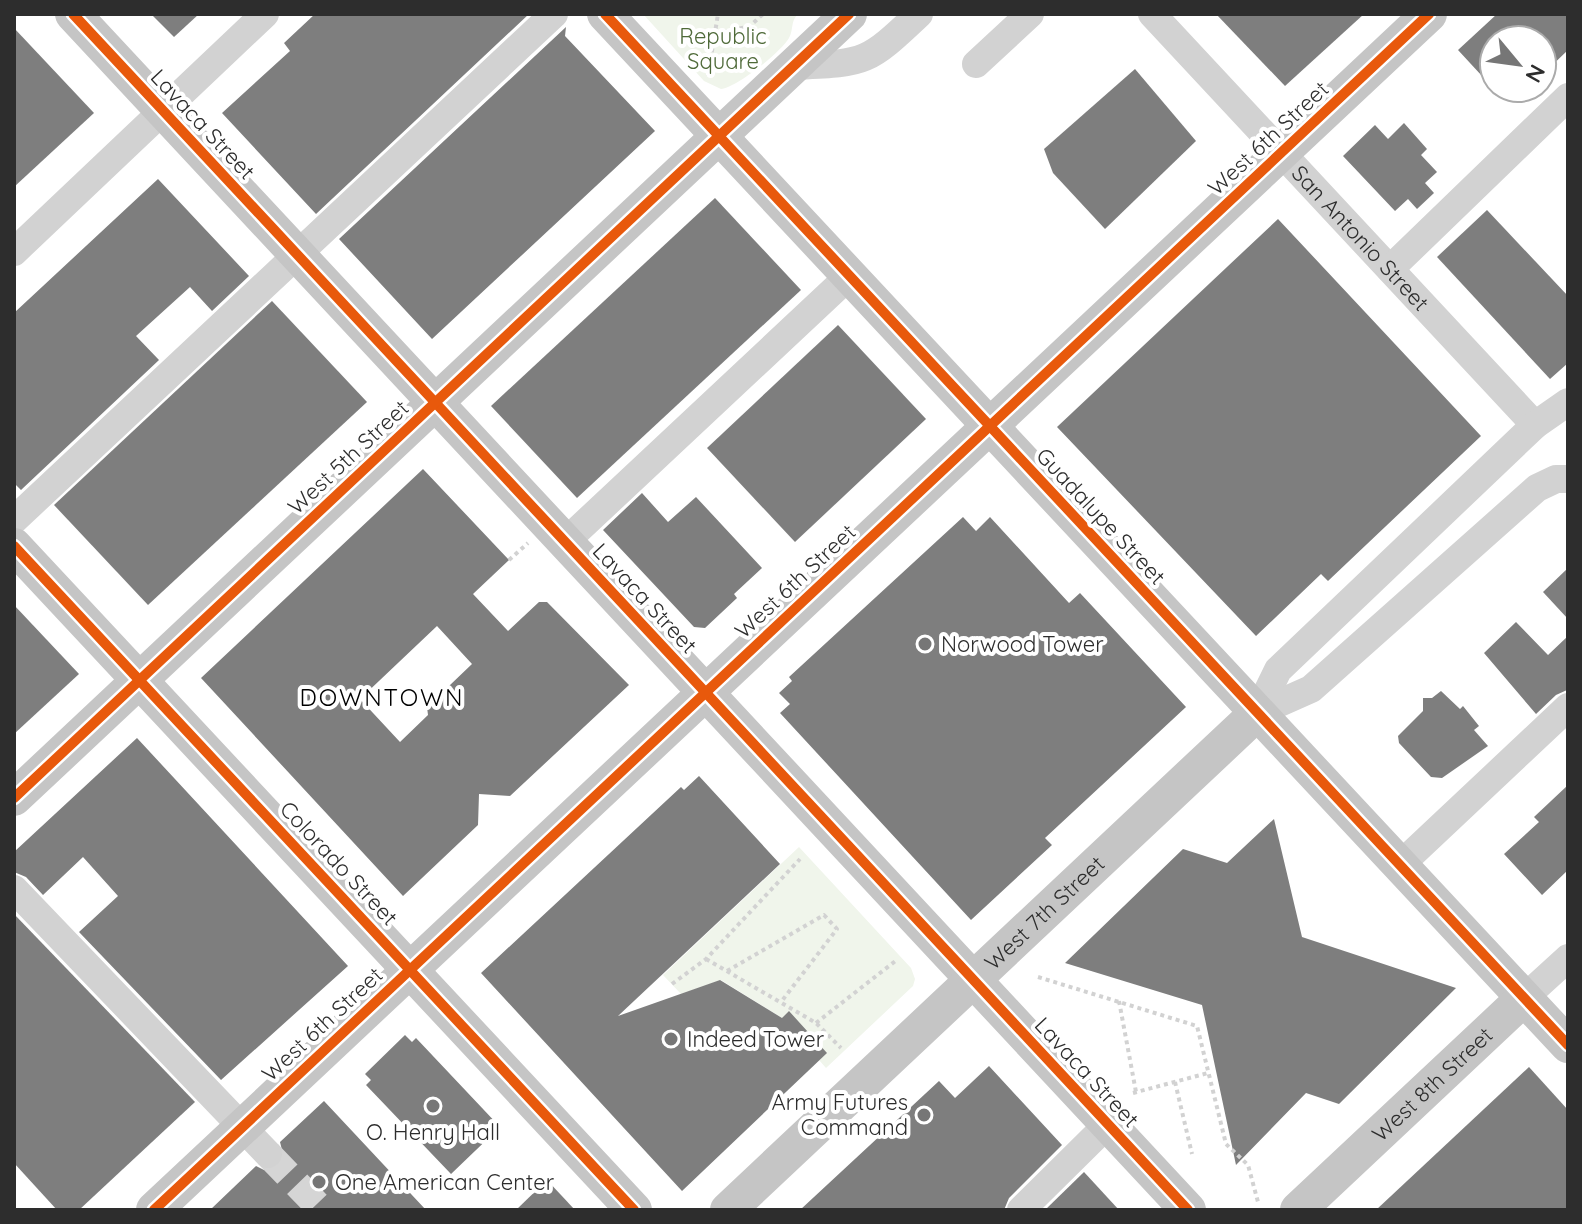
<svg xmlns="http://www.w3.org/2000/svg" width="1582" height="1224" font-family="Quicksand,sans-serif">
<style>
.green{fill:#f0f5eb}
.building{fill:#7e7e7e;fill-rule:evenodd}
.lines{fill:none;stroke-linecap:round;stroke-linejoin:round}
.minor-tunnel{stroke:#d5d5d5;stroke-width:28;stroke-dasharray:28 14;stroke-linecap:butt}
.path{stroke:#d2d2d2;stroke-width:4;stroke-dasharray:4 4;stroke-linecap:butt}
.minor{stroke:#d2d2d2;stroke-width:28}
.major{stroke:#c5c5c5;stroke-width:36}
.cycleway-casing{stroke:#fff;stroke-width:15}
.cycleway{stroke:#e8590c;stroke-width:10}
.poi-dot{fill:#767676;stroke:#fff;stroke-width:3}
.labels{text-anchor:middle;stroke-width:8;stroke-linejoin:round;paint-order:stroke}
.park-label{font-size:22px;fill:#4f6a39;stroke:#fff}
.street-label{font-size:22px;fill:#2d2d2d;stroke:#fff}
.poi-label{font-size:22px;fill:#2d2d2d;stroke:#fff;text-anchor:start}
.neighbourhood-label{font-size:24px;letter-spacing:2px;fill:#000;stroke:#fff}
</style>
<rect width="100%" height="100%" fill="#fff"/>
<g class="green">
<path d="M643,14h155c-8,8 -4,15 -9,24 -8,14 -53,50 -68,51l-17,-8z"/>
<polygon points="799,847 911,968 915,979 913,986 826,1068 782,1018 721,980 681,994 663,975"/>
</g>
<g class="building">
<polygon points="151,14 199,14 174,37"/>
<polygon points="315,14 529,14 316,214 222,113 290,51 284,43"/>
<polygon points="1216,14 1364,14 1285,86"/>
<polygon points="1497,14 1568,14 1568,50 1542,75 1542,40 1494,40 1494,89 1458,50"/>
<polygon points="566,27 565,36 655,131 432,339 339,239"/>
<polygon points="14,28 94,113 14,187"/>
<polygon points="1135,69 1196,141 1105,229 1053,173 1044,149"/>
<polygon points="1404,123 1427,149 1421,155 1437,172 1425,183 1434,193 1417,209 1408,199 1395,211 1343,156 1375,125 1388,139"/>
<polygon points="158,179 249,276 212,311 190,287 136,336 159,360 21,490 14,483 14,313"/>
<polygon points="715,198 801,290 577,498 491,406"/>
<polygon points="1487,210 1568,296 1568,363 1550,379 1437,257"/>
<polygon points="1278,219 1481,436 1328,581 1321,574 1256,636 1057,427"/>
<polygon points="272,301 367,402 148,605 54,505"/>
<polygon points="838,325 926,419 795,542 707,448"/>
<path d="M423,469l86,91 -36,34 35,37 31,-29h8l82,83 -119,111 -31,-2 -1,31 -75,71 -202,-218zM437,626l35,38 -45,43 1,8 -28,27 -40,-43z"/>
<polygon points="642,493 668,522 696,497 762,568 734,594 737,598 705,628 694,627 603,530"/>
<polygon points="963,517 976,531 990,517 1069,603 1080,593 1186,707 1045,838 1052,845 971,920 780,713 790,704 779,693 792,681 789,677"/>
<polygon points="1568,568 1568,619 1543,592"/>
<polygon points="14,605 79,674 14,734"/>
<polygon points="1516,622 1548,655 1568,636 1567,690 1556,695 1536,714 1484,653"/>
<polygon points="1441,691 1460,709 1463,706 1479,726 1474,730 1488,746 1442,778 1431,777 1399,743 1398,736 1423,711 1423,698 1432,698"/>
<polygon points="137,738 348,966 221,1080 79,932 118,896 83,857 43,895 26,877 14,872 14,852"/>
<polygon points="699,776 780,864 618,1016 720,980 782,1018 789,1011 827,1053 682,1191 481,973 681,787 684,790"/>
<polygon points="1568,785 1568,870 1542,895 1504,854 1539,822 1534,817"/>
<polygon points="1274,819 1302,937 1456,988 1339,1104 1306,1093 1236,1165 1202,1005 1065,963 1183,849 1227,863"/>
<polygon points="14,914 195,1102 79,1210 57,1210 14,1163"/>
<polygon points="405,1035 412,1042 416,1038 500,1127 451,1174 366,1085 371,1080 365,1074"/>
<polygon points="989,1066 1062,1145 1009,1198 1004,1210 800,1210 939,1081 955,1098"/>
<polygon points="1529,1067 1568,1110 1568,1210 1376,1210"/>
<polygon points="324,1101 426,1210 210,1210 256,1166 264,1170 279,1167 284,1158 280,1142"/>
<polygon points="1084,1172 1119,1210 1045,1210"/>
<polygon points="547,1180 575,1210 516,1210"/>
</g>
<g class="lines">
<polyline class="minor-tunnel" points="268,1154 322,1210"/>
<g class="path">
<polyline points="716,34 750,26 763,14"/>
<polyline points="708,76 718,14"/>
<polyline points="509,560 528,543"/>
<polyline points="706,959 816,1023 841,1048"/>
<polyline points="727,971 824,915 837,929 781,1002"/>
<polyline points="1038,977 1197,1026 1226,1144 1248,1165 1258,1202"/>
<polyline points="672,984 706,959 800,859"/>
<polyline points="1119,1001 1136,1092"/>
<polyline points="816,1023 898,959"/>
<polyline points="1175,1082 1192,1154"/>
<polyline points="1133,1093 1208,1073"/>
</g>
<g class="minor">
<path id="s1" d="M1152,14l383,411"/>
<polyline points="976,64 1030,14"/>
<path d="M794,66c72,-3 72,-2 125,-52"/>
<polyline points="14,252 265,14"/>
<polyline points="1390,269 1568,97"/>
<polyline points="14,520 554,14"/>
<polyline points="565,542 849,276"/>
<polyline points="1257,713 1278,670 1535,425 1568,402"/>
<polyline points="1257,713 1311,689 1537,488 1556,479 1568,479"/>
<polyline points="1399,866 1568,707"/>
<polyline points="14,889 268,1154"/>
<polyline points="1523,999 1568,958"/>
<polyline points="1021,1210 1108,1124"/>
</g>
<g class="major">
<polyline points="73,14 1188,1210"/>
<polyline points="605,14 1568,1045"/>
<polyline points="14,546 634,1210"/>
<polyline points="14,798 849,14"/>
<polyline points="154,1210 1429,14"/>
<path id="s2" d="M728,1210l529,-497"/>
<path id="s3" d="M1298,1210l225,-211"/>
</g>
<defs>
<g id="cycleway">
<polyline points="73,14 1188,1210"/>
<polyline points="605,14 1568,1045"/>
<polyline points="14,546 634,1210"/>
<polyline points="14,798 849,14"/>
<polyline points="154,1210 1429,14"/>
</g>
</defs>
<use href="#cycleway" class="cycleway-casing"/>
<use href="#cycleway" class="cycleway"/>
</g>
<g class="poi-dot">
<circle cx="925" cy="644" r="8"/>
<circle cx="671" cy="1039" r="8"/>
<circle cx="433" cy="1106" r="8"/>
<circle cx="924" cy="1115" r="8"/>
<circle cx="319" cy="1182" r="8"/>
</g>
<g class="labels">
<g class="park-label">
<text x="723" y="44">Republic<tspan x="723" dy="25">Square</tspan></text>
</g>
<g class="street-label">
<text transform="translate(203 124) rotate(47)" y="8">Lavaca Street</text>
<text transform="translate(1268 138) rotate(-43)" y="8">West 6th Street</text>
<text dy="8" stroke="none"><textPath href="#s1" startOffset="306">San Antonio Street</textPath></text>
<text transform="translate(348 457) rotate(-43)" y="8">West 5th Street</text>
<text transform="translate(1101 516) rotate(47)" y="8">Guadalupe Street</text>
<text transform="translate(795 581) rotate(-43)" y="8">West 6th Street</text>
<text transform="translate(645 598) rotate(47)" y="8">Lavaca Street</text>
<text transform="translate(339 863) rotate(47)" y="8">Colorado Street</text>
<text dy="8" stroke="none"><textPath href="#s2" startOffset="434">West 7th Street</textPath></text>
<text transform="translate(322 1024) rotate(-43)" y="8">West 6th Street</text>
<text transform="translate(1087 1072) rotate(47)" y="8">Lavaca Street</text>
<text dy="8" stroke="none"><textPath href="#s3" startOffset="184">West 8th Street</textPath></text>
</g>
<g class="poi-label">
<text x="941" y="652">Norwood Tower</text>
<text x="687" y="1047">Indeed Tower</text>
<text x="908" y="1110" text-anchor="end">Army Futures<tspan x="908" dy="25">Command</tspan></text>
<text x="433" y="1140" text-anchor="middle">O. Henry Hall</text>
<text x="335" y="1190">One American Center</text>
</g>
<g class="neighbourhood-label">
<text x="382" y="706">DOWNTOWN</text>
</g>
</g>
<rect width="1582" height="1224" fill="none" stroke="#2d2d2d" stroke-width="32"/>
<g transform="translate(1518 64) rotate(119)"><circle r="38" fill="#ffffff" stroke="#ababab" stroke-width="2"/>
<path d="M0-6L14 30L0 20L-14 30Z" fill="#767676"/>
<text y="-12" font-size="22" font-weight="bold" text-anchor="middle" fill="#2d2d2d">N</text>
</g>
</svg>
